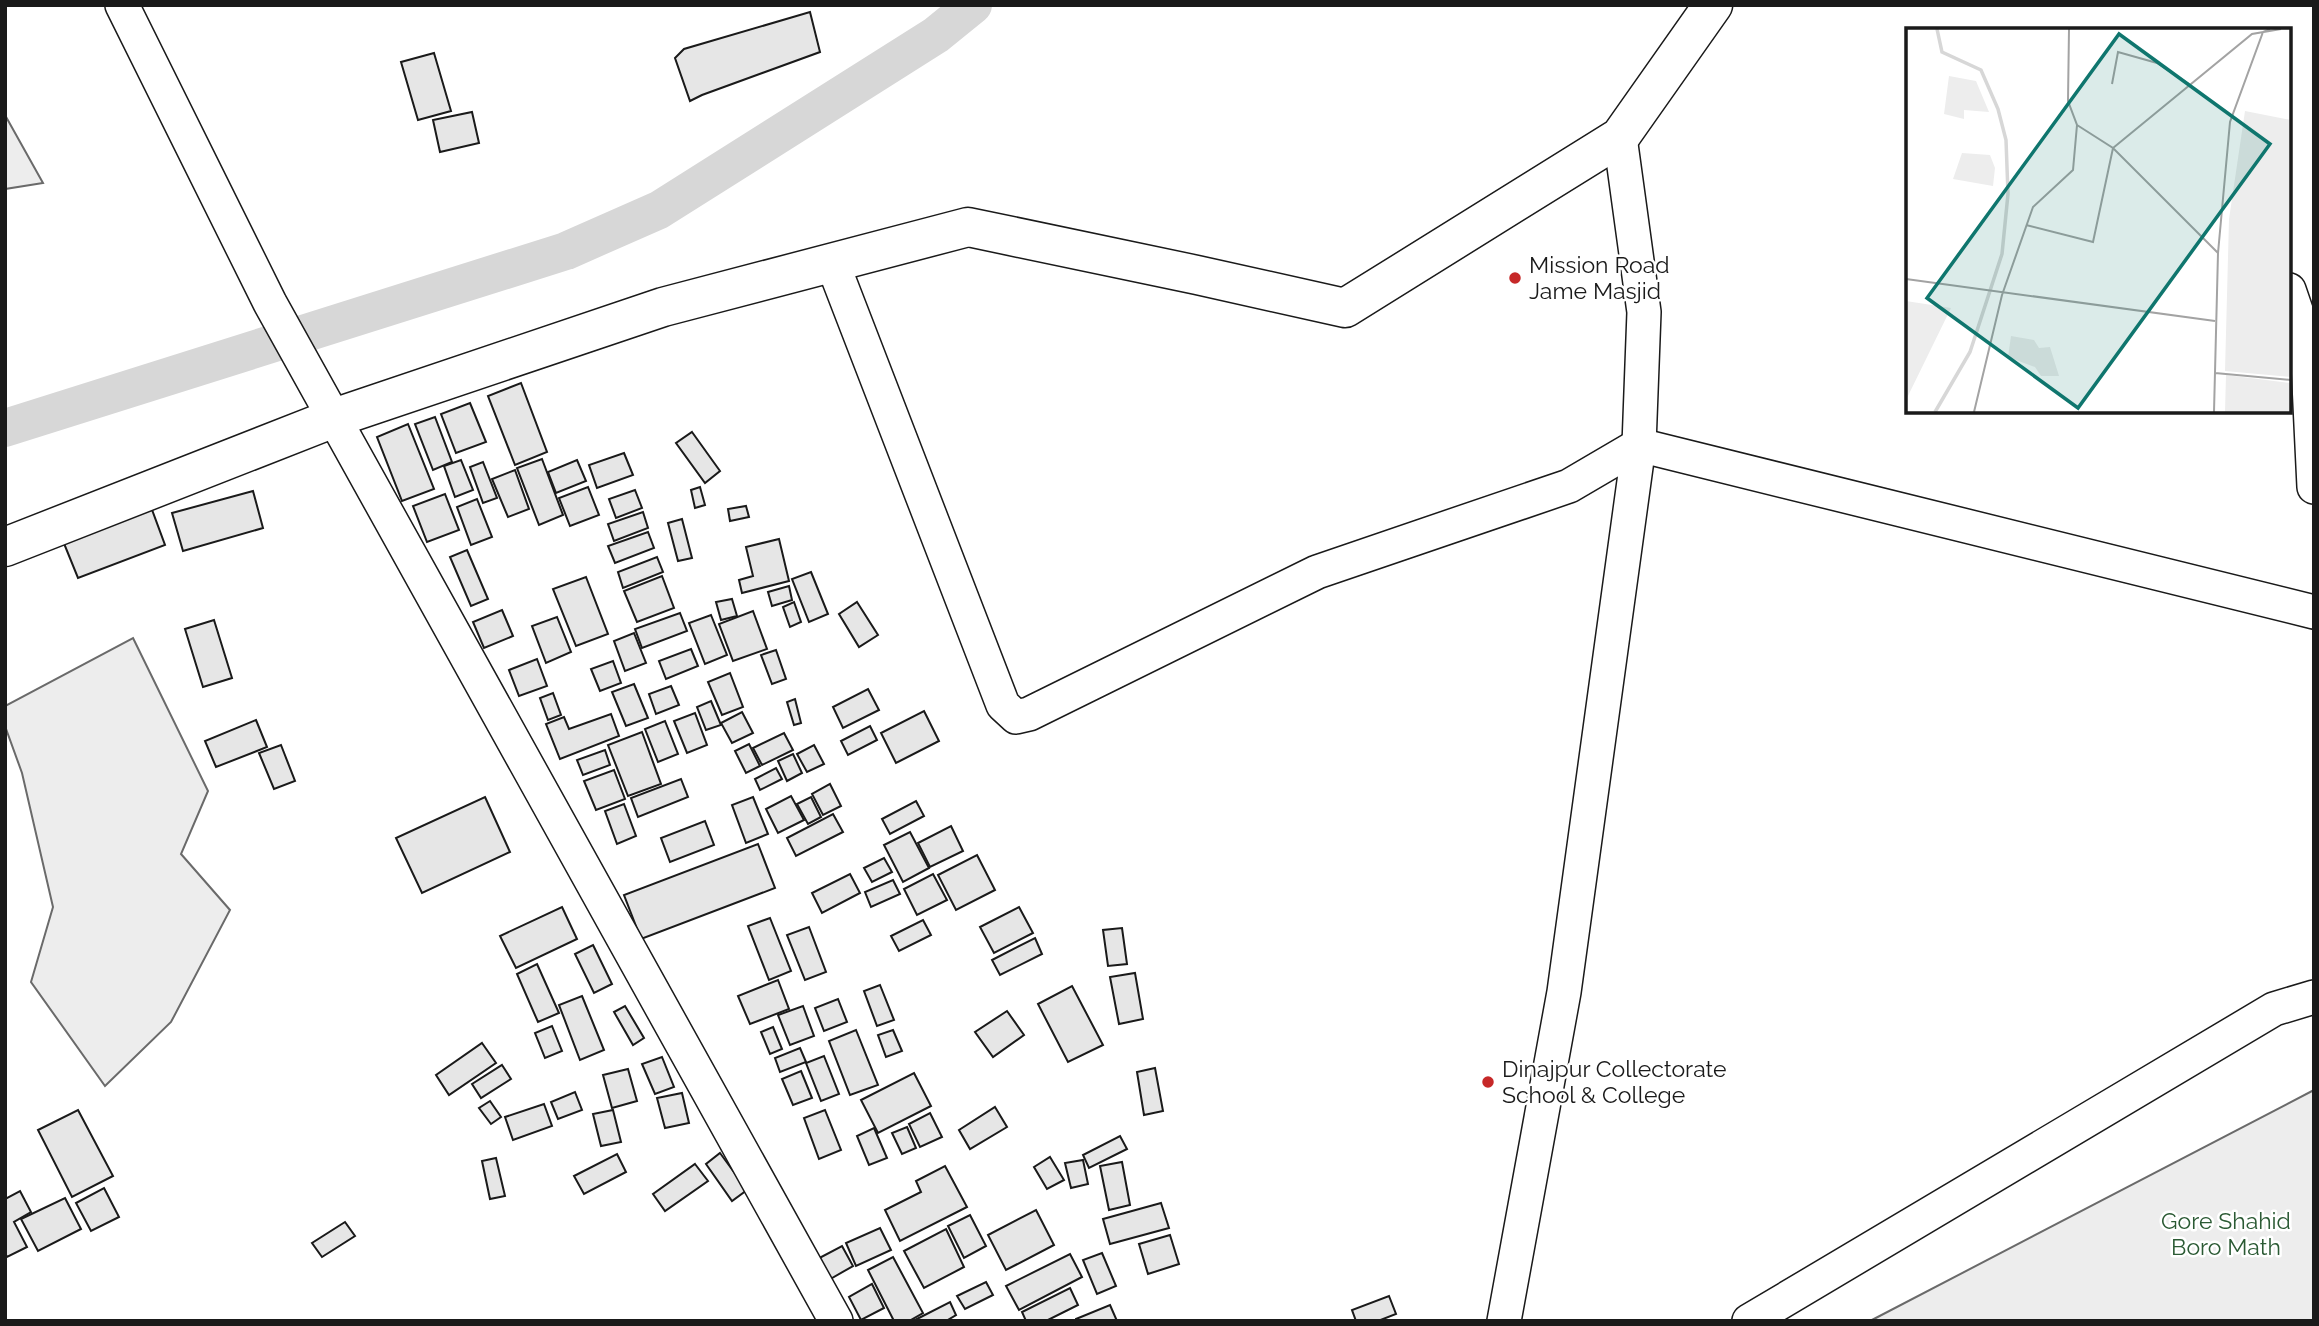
<svg xmlns="http://www.w3.org/2000/svg" width="2319" height="1326" font-family="Raleway,sans-serif">
<style>
.built{fill:#ededed;stroke:#6a6a6a;stroke-width:2}
.lines{fill:none;stroke-linecap:round;stroke-linejoin:round}
.canal{stroke:#d7d7d7;stroke-width:38}
.building{fill:#e6e6e6;stroke:#1a1a1a;stroke-width:2}
.street-casing{stroke:#1a1a1a;stroke-width:36}
.secondary-casing{stroke:#1a1a1a;stroke-width:41}
.street{stroke:#fff;stroke-width:33}
.secondary{stroke:#fff;stroke-width:38}
.poi-dot{fill:#c62828;stroke:#fff;stroke-width:2.5}
.labels{text-anchor:middle;stroke-width:5;stroke-linejoin:round;paint-order:stroke}
.poi-label{font-size:23px;fill:#1a1a1a;stroke:#fff;text-anchor:start}
.park-label{font-size:23px;fill:#2b5a34;stroke:#fff}
.inset-river{fill:none;stroke:#d7d7d7;stroke-width:3.5}
.inset-road{fill:none;stroke:#a3a3a3;stroke-width:2}
.view{fill:#0f766e;fill-opacity:0.15;stroke:#0f766e;stroke-width:3.5}
.inset-edge{fill:none;stroke:#1a1a1a;stroke-width:3.5}
</style>
<rect width="100%" height="100%" fill="#fff"/>
<g class="built">
<polygon points="5,115 43,183 5,189"/>
<polygon points="133,638 208,791 181,854 230,910 171,1022 105,1086 31,982 53,907 22,773 5,726 5,706"/>
<polygon points="2314,1090 2314,1321 1870,1321"/>
</g>
<g class="lines">
<polyline class="canal" points="5,428 566,251 659,210 936,35 973,5"/>
</g>
<g class="building">
<polygon points="810,12 820,52 702,95 690,101 675,58 684,49"/>
<polygon points="434,53 451,111 418,120 401,62"/>
<polygon points="472,112 479,143 440,152 433,120"/>
<polygon points="521,383 547,452 515,465 488,396"/>
<polygon points="470,403 486,442 456,453 441,414"/>
<polygon points="435,417 452,462 433,470 415,424"/>
<polygon points="408,424 434,489 402,501 377,437"/>
<polygon points="692,432 720,471 705,483 676,443"/>
<polygon points="624,453 633,475 597,488 589,465"/>
<polygon points="542,459 563,515 539,525 517,468"/>
<polygon points="461,460 473,490 455,497 444,466"/>
<polygon points="577,460 586,481 556,493 548,472"/>
<polygon points="483,462 497,498 483,503 470,467"/>
<polygon points="515,470 529,509 508,517 492,479"/>
<polygon points="588,487 599,515 570,526 559,498"/>
<polygon points="700,487 705,505 695,508 691,490"/>
<polygon points="635,490 642,508 616,518 609,499"/>
<polygon points="253,491 263,528 183,551 172,513"/>
<polygon points="445,494 459,530 427,542 413,506"/>
<polygon points="477,499 492,537 471,545 457,507"/>
<polygon points="746,506 749,517 730,521 728,509"/>
<polygon points="151,507 165,545 78,578 63,541"/>
<polygon points="643,512 648,528 614,541 608,524"/>
<polygon points="682,519 692,558 678,561 668,523"/>
<polygon points="648,532 654,548 615,563 608,546"/>
<polygon points="779,539 789,581 742,593 739,580 753,576 746,547"/>
<polygon points="467,550 488,599 471,606 450,557"/>
<polygon points="657,557 663,572 623,588 618,572"/>
<polygon points="811,572 828,614 809,622 792,579"/>
<polygon points="662,576 674,608 637,622 624,591"/>
<polygon points="586,577 608,634 576,646 553,589"/>
<polygon points="789,586 792,600 772,606 768,592"/>
<polygon points="732,599 737,616 721,620 716,602"/>
<polygon points="794,602 801,622 790,627 783,607"/>
<polygon points="857,602 878,635 859,647 839,614"/>
<polygon points="502,610 513,636 484,648 473,622"/>
<polygon points="753,611 767,649 733,661 719,624"/>
<polygon points="680,613 687,631 642,648 635,629"/>
<polygon points="711,615 727,655 705,664 689,623"/>
<polygon points="557,617 571,652 546,663 532,626"/>
<polygon points="214,620 232,678 203,687 185,629"/>
<polygon points="634,633 646,663 625,671 614,641"/>
<polygon points="691,649 698,666 666,679 659,661"/>
<polygon points="776,650 786,679 772,684 761,655"/>
<polygon points="537,659 547,686 519,696 509,670"/>
<polygon points="613,661 621,683 600,691 591,669"/>
<polygon points="730,673 743,707 722,715 708,682"/>
<polygon points="634,684 648,718 626,726 612,692"/>
<polygon points="671,686 679,705 656,714 649,694"/>
<polygon points="868,689 879,710 843,728 833,707"/>
<polygon points="553,693 561,715 548,720 540,698"/>
<polygon points="795,699 801,723 794,725 787,702"/>
<polygon points="711,701 721,725 706,730 697,707"/>
<polygon points="924,711 939,741 896,763 881,733"/>
<polygon points="742,712 753,733 732,743 721,723"/>
<polygon points="695,713 707,745 687,753 674,721"/>
<polygon points="611,714 619,736 560,759 546,724 564,717 569,729"/>
<polygon points="256,720 267,747 216,767 205,741"/>
<polygon points="665,721 678,754 658,762 645,729"/>
<polygon points="870,726 877,740 848,755 841,741"/>
<polygon points="642,732 661,784 628,796 608,745"/>
<polygon points="784,733 793,750 762,765 753,748"/>
<polygon points="749,744 760,766 746,773 735,751"/>
<polygon points="281,745 295,781 274,789 259,753"/>
<polygon points="814,745 824,764 807,772 797,754"/>
<polygon points="605,750 610,765 583,775 577,760"/>
<polygon points="793,754 802,773 787,781 778,761"/>
<polygon points="776,768 782,779 760,790 755,779"/>
<polygon points="614,770 625,799 596,810 584,781"/>
<polygon points="681,779 688,797 638,817 631,798"/>
<polygon points="830,784 841,806 823,815 812,794"/>
<polygon points="791,796 804,820 778,833 766,809"/>
<polygon points="485,797 510,852 422,893 396,838"/>
<polygon points="753,797 768,834 746,843 732,805"/>
<polygon points="811,797 821,817 808,824 797,804"/>
<polygon points="916,801 924,816 890,834 882,819"/>
<polygon points="624,804 636,836 617,844 605,811"/>
<polygon points="833,814 843,832 796,856 787,838"/>
<polygon points="705,821 714,845 670,862 661,838"/>
<polygon points="951,826 963,851 930,867 918,843"/>
<polygon points="910,832 929,868 903,882 884,845"/>
<polygon points="758,844 775,888 641,939 624,895"/>
<polygon points="977,855 995,890 956,910 938,875"/>
<polygon points="884,858 892,872 872,882 864,868"/>
<polygon points="850,874 860,893 822,913 812,893"/>
<polygon points="933,874 947,900 917,915 904,889"/>
<polygon points="893,880 900,894 871,907 865,892"/>
<polygon points="562,907 577,939 516,968 500,936"/>
<polygon points="1019,907 1033,933 994,953 980,927"/>
<polygon points="770,918 791,971 769,980 748,926"/>
<polygon points="923,920 931,935 899,951 891,936"/>
<polygon points="809,927 826,972 805,980 787,935"/>
<polygon points="1122,928 1127,964 1108,966 1103,930"/>
<polygon points="1035,938 1042,954 1000,975 992,960"/>
<polygon points="593,945 612,984 594,993 575,954"/>
<polygon points="537,964 559,1013 538,1022 517,974"/>
<polygon points="1135,973 1143,1019 1119,1024 1110,977"/>
<polygon points="778,980 789,1009 750,1024 738,996"/>
<polygon points="880,985 894,1020 877,1026 864,991"/>
<polygon points="1072,986 1103,1045 1068,1062 1038,1004"/>
<polygon points="582,996 604,1050 580,1060 559,1005"/>
<polygon points="838,999 847,1022 824,1031 815,1008"/>
<polygon points="625,1006 644,1038 633,1045 614,1012"/>
<polygon points="803,1006 814,1036 790,1045 778,1015"/>
<polygon points="1007,1011 1024,1035 993,1057 975,1032"/>
<polygon points="552,1026 562,1051 545,1058 535,1033"/>
<polygon points="773,1027 782,1049 770,1054 761,1032"/>
<polygon points="856,1030 878,1085 850,1095 829,1041"/>
<polygon points="893,1030 902,1051 886,1057 878,1035"/>
<polygon points="482,1043 496,1063 449,1095 436,1075"/>
<polygon points="800,1048 806,1062 780,1072 775,1058"/>
<polygon points="824,1056 839,1094 821,1101 806,1063"/>
<polygon points="662,1057 674,1087 655,1094 642,1064"/>
<polygon points="502,1065 511,1079 481,1098 472,1084"/>
<polygon points="1155,1068 1163,1111 1144,1115 1137,1072"/>
<polygon points="628,1069 637,1101 612,1108 603,1075"/>
<polygon points="801,1071 812,1098 793,1105 782,1079"/>
<polygon points="914,1073 931,1106 878,1133 861,1100"/>
<polygon points="575,1092 582,1110 558,1119 551,1102"/>
<polygon points="682,1093 689,1123 665,1128 657,1098"/>
<polygon points="490,1101 501,1117 491,1124 479,1108"/>
<polygon points="544,1104 552,1126 513,1140 505,1117"/>
<polygon points="995,1107 1007,1127 970,1149 959,1130"/>
<polygon points="78,1110 113,1176 72,1197 38,1130"/>
<polygon points="613,1110 621,1142 601,1146 593,1114"/>
<polygon points="825,1110 841,1150 819,1159 804,1118"/>
<polygon points="930,1113 942,1137 920,1147 909,1124"/>
<polygon points="907,1127 916,1148 902,1154 892,1133"/>
<polygon points="874,1128 887,1158 869,1165 857,1136"/>
<polygon points="1120,1136 1127,1149 1089,1168 1083,1155"/>
<polygon points="720,1153 747,1190 732,1201 706,1164"/>
<polygon points="617,1154 626,1172 584,1194 574,1176"/>
<polygon points="1050,1157 1064,1180 1047,1189 1034,1167"/>
<polygon points="496,1158 505,1196 490,1199 482,1161"/>
<polygon points="1083,1160 1088,1184 1071,1188 1065,1163"/>
<polygon points="1122,1162 1130,1205 1109,1210 1100,1166"/>
<polygon points="695,1164 708,1181 665,1211 653,1194"/>
<polygon points="945,1166 967,1207 900,1241 885,1210 921,1192 916,1181"/>
<polygon points="104,1188 119,1217 91,1231 76,1203"/>
<polygon points="20,1191 31,1212 14,1222 27,1247 7,1257 5,1253 5,1199"/>
<polygon points="65,1198 81,1229 38,1251 21,1219"/>
<polygon points="1161,1203 1169,1228 1110,1244 1103,1219"/>
<polygon points="1036,1210 1054,1245 1006,1270 988,1235"/>
<polygon points="970,1215 986,1246 964,1258 948,1226"/>
<polygon points="345,1222 355,1236 322,1257 312,1243"/>
<polygon points="880,1228 891,1250 856,1266 846,1243"/>
<polygon points="946,1229 964,1267 924,1288 904,1251"/>
<polygon points="1170,1235 1179,1264 1148,1274 1139,1244"/>
<polygon points="842,1246 853,1266 820,1285 808,1264"/>
<polygon points="1102,1253 1116,1286 1097,1294 1083,1260"/>
<polygon points="1070,1254 1082,1277 1019,1310 1006,1286"/>
<polygon points="893,1257 923,1313 909,1321 894,1321 868,1270"/>
<polygon points="986,1282 993,1295 965,1309 957,1296"/>
<polygon points="872,1284 884,1308 861,1320 849,1297"/>
<polygon points="1070,1288 1078,1305 1046,1321 1026,1321 1022,1312"/>
<polygon points="1389,1296 1396,1314 1378,1321 1356,1321 1352,1310"/>
<polygon points="950,1302 956,1315 946,1321 913,1321"/>
<polygon points="1110,1305 1117,1321 1076,1321 1076,1319"/>
</g>
<g class="lines">
<defs>
<g id="street">
<polyline points="122,5 270,303 836,1321"/>
<polyline points="832,262 1003,705 1016,717 1029,714 1317,572 1569,486 1639,445 2314,612"/>
<polyline points="2289,290 2307,342 2314,487"/>
<polyline points="1504,1321 1564,992 1639,445 1644,312 1620,137"/>
<polyline points="1749,1321 2274,1009 2314,997"/>
</g>
<polyline id="secondary" points="5,547 334,418 663,307 968,227 1197,275 1345,308 1620,137 1713,5"/>
</defs>
<use href="#street" class="street-casing"/>
<use href="#secondary" class="secondary-casing"/>
<use href="#street" class="street"/>
<use href="#secondary" class="secondary"/>
</g>
<g class="poi-dot">
<circle cx="1515" cy="278" r="7"/>
<circle cx="1488" cy="1082" r="7"/>
</g>
<g class="labels">
<g class="poi-label">
<text x="1529" y="273">Mission Road<tspan x="1529" dy="26">Jame Masjid</tspan></text>
<text x="1502" y="1077">Dinajpur Collectorate<tspan x="1502" dy="26">School &amp; College</tspan></text>
</g>
<g class="park-label">
<text x="2226" y="1229">Gore Shahid<tspan x="2226" dy="26">Boro Math</tspan></text>
</g>
</g>
<g transform="translate(1906 28)">
<rect width="385" height="385" fill="#fff"/>
<path d="M43,48l27,5 13,31 -25,-2v9l-20,-5zM339,83l46,9v257l-66,-6 4,-152zM56,125l28,2 5,13 -2,18 -40,-7zM0,273l45,7 -45,92zM105,308l23,4 5,8 11,-1 9,29h-18l-6,-9 -27,-10zM320,347l65,8v29h-66z" fill="#ededed"/>
<path class="inset-river" d="M29,384l35,-60 32,-98 6,-60 -2,-54 -8,-31 -17,-39 -39,-18 -5,-23"/>
<path class="inset-road" d="M206,56l6,-32 39,11 32,21M171,97l36,23 105,105M120,197l67,17 20,-94 139,-114 29,-5M0,251l309,42M309,345l76,7M68,384l28,-117 31,-88 40,-37 4,-45 -9,-24 1,-72M308,384l4,-159 12,-131 33,-90 7,-3"/>
<path class="view" d="M213,6l151,110 -192,264 -151,-110z"/>
<rect width="385" height="385" class="inset-edge"/>
</g>
<rect width="2319" height="1326" fill="none" stroke="#1a1a1a" stroke-width="14"/>
</svg>
